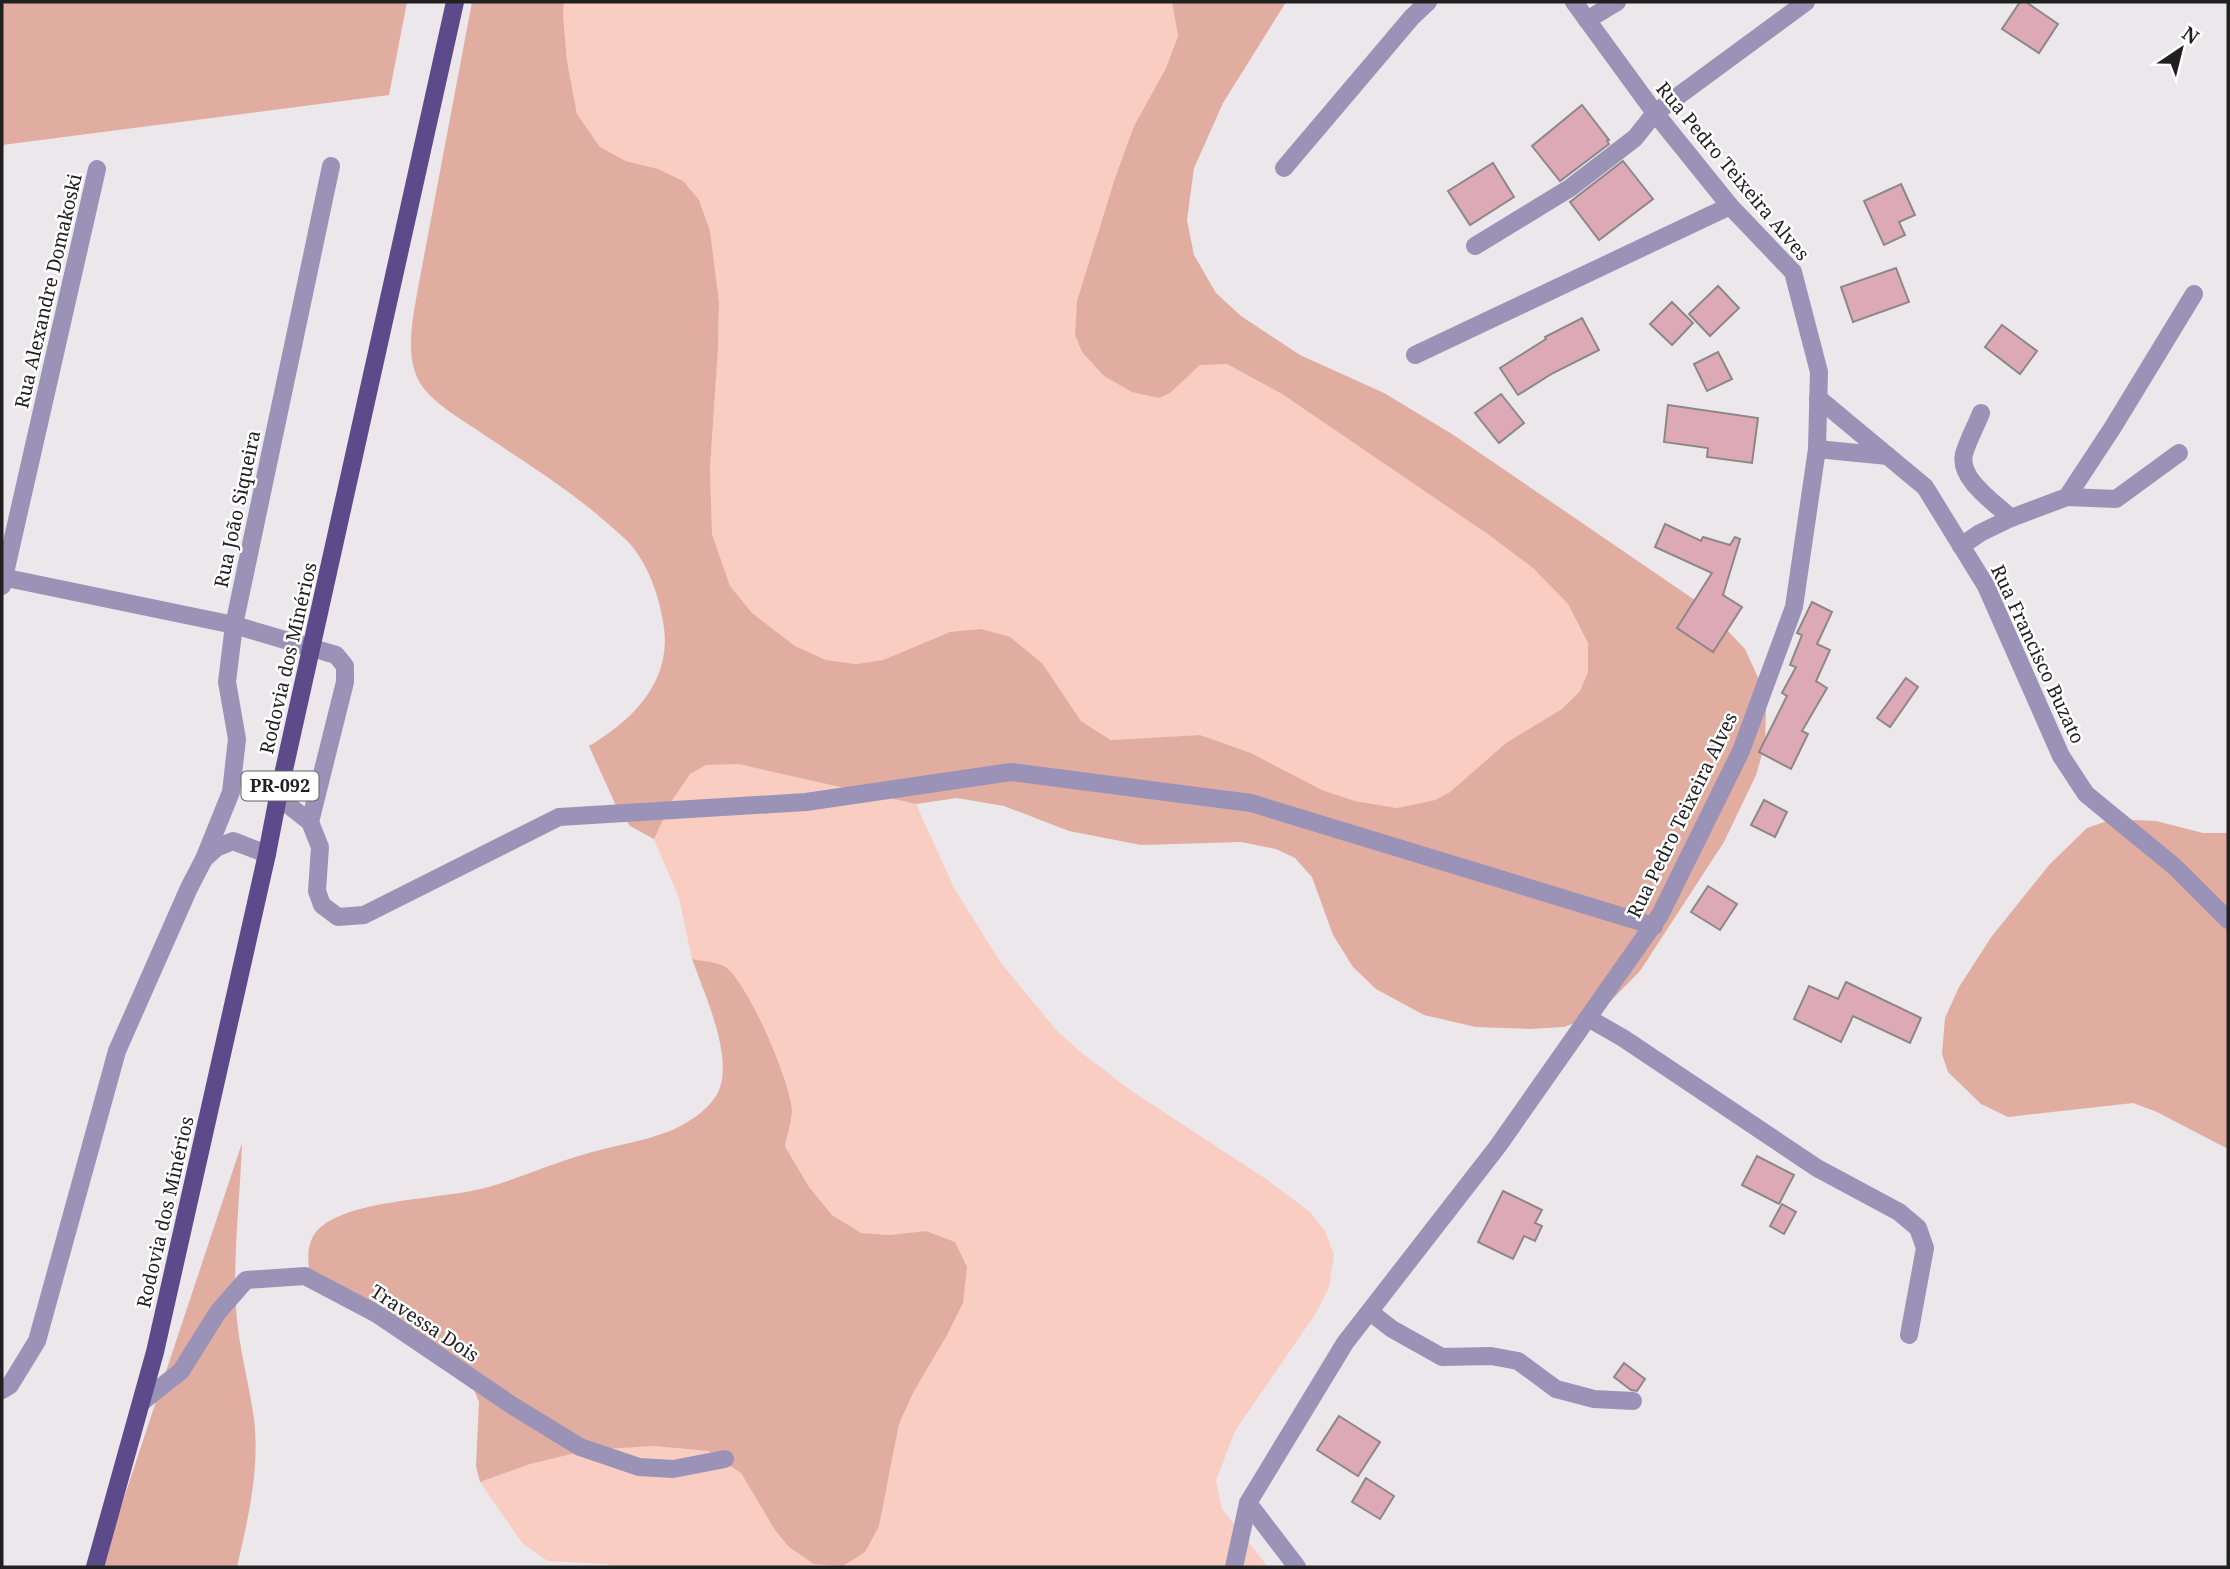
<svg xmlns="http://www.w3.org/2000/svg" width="2230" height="1569" font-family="'Noto Serif',serif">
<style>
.green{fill:#f9cdc2}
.forest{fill:#e1ada0}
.building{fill:#dda9b7;stroke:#8d8788;stroke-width:2}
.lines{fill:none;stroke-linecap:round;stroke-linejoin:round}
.minor{stroke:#9b92b8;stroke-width:18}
.major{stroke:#5d4a8b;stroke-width:18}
.labels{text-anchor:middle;stroke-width:5;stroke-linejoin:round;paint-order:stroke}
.shield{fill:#fff;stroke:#646364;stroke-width:2}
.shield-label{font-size:18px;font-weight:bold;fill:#212021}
.street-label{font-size:19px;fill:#212021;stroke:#fff}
</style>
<rect width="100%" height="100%" fill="#ebe7eb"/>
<g class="green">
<polygon points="564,2 1172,2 1178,36 1166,68 1134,126 1115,178 1077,301 1075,335 1170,393 1200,364 1227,364 1282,394 1489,535 1533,568 1568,604 1588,643 1588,672 1580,691 1562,709 1506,743 1450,792 1435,800 1397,808 1355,801 1322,790 1251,753 1200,735 1112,740 1081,721 1042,663 950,632 883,660 856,664 826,660 795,646 752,613 730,586 712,534 710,468 718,348 719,302 710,231 658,169 626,161 600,147 577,114 567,61 563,15"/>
<path d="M738,764l178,40 38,84 47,75 57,69 25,22 50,38 133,87 44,33 15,19 9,24 -5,32 -13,26 -81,118 -19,49 6,29 46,58h-655l-7,-3 -58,-3 -25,-17 -43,-62 49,-18 59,-15 65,-3 55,5 33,22 34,57 104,-4 20,-102 15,-33 12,-160 -37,4 -28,-2 -29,-18 -23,-28 -24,-42c2,-10 6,-21 7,-32 1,-26 -45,-134 -68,-147 -8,-4 -22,-5 -32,-7l-13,-61 -25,-59c11,-23 25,-65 50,-74 10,-3 24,-1 34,-1z"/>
</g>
<g class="forest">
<polygon points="2,2 407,2 389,95 2,145"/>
<path d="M472,2h92l-1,13 4,46 10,53 23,33 26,14 32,8 25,12 16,19 11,31 9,71 -1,46 -8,120 2,66 18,52 22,27 43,33 31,14 30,4 27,-4 67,-28 31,-3 29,8 32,26 39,58 30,19 89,-5 51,18 71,37 33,11 42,7 38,-8 15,-8 56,-49 56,-34 18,-18 8,-19v-29l-20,-39 -35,-36 -44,-33 -207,-141 -55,-30 -27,1 -30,28 -11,5 -27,-6 -28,-16 -22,-24 -7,-17 2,-34 38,-123 19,-52 32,-58 12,-32 -6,-34h114l-63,101 -29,65 -7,52 7,35 22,38 25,23 59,39 84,38 68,41 253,173 40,42 16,35 5,25 -1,35 -9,31 -32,67 -84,129 -42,43 -34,13 -34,2 -54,-2 -52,-12 -48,-26 -23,-22 -20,-32 -21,-58 -17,-19 -19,-9 -35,-7 -100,3 -72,-14 -65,-25 -47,-8 -41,6 -178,-40 -32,1 -16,9 -17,25 -19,40 -24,-13 -13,-18 -28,-62c44,-26 82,-64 75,-118 -4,-29 -14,-60 -33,-83 -7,-8 -16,-15 -24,-22 -39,-35 -86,-63 -130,-93 -17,-11 -46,-29 -57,-47 -16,-28 -7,-65 -2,-95z"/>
<polygon points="2113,819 2156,821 2203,833 2228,833 2228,1149 2157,1112 2133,1103 2008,1117 1981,1104 1948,1072 1942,1054 1945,1018 1959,987 1992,936 2049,865 2087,828"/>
<path d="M692,959c10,2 24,3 32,7 23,13 69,121 68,147 -1,11 -5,22 -7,33l24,41 23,28 29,18 28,2 37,-4 29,11 12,25 -4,36 -16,32 -33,56 -15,33 -20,102 -14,26 -22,14 -29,-2 -25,-17 -14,-17 -34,-57 -33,-22 -55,-5 -65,4 -58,14 -50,18 -4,-16 3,-64 -7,-17 -163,-117c-2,-15 -1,-31 13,-42 31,-25 109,-27 149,-35 37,-7 75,-26 111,-36 29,-9 60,-13 88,-24 16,-7 36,-19 46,-35 21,-33 -12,-103 -24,-137z"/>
<path d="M242,1143c-2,55 -9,111 -6,165 2,37 13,74 18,111 6,50 -6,100 -17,148h-136z"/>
</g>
<g class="building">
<polygon points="2020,2 2026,2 2058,24 2039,53 2002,29"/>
<polygon points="1582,105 1609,140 1607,141 1609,144 1560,181 1532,146"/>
<polygon points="1623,161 1653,199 1599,240 1570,202"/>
<polygon points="1493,163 1514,197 1470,225 1448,191"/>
<polygon points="1901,184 1915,215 1899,222 1905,235 1884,245 1864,201"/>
<polygon points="1896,268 1909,302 1853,322 1841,287"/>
<polygon points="1718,286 1739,308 1710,336 1689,314"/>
<polygon points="1672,302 1693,323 1672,345 1650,324"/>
<polygon points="1582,318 1599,350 1553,373 1518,395 1500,368 1546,339 1545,337"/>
<polygon points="2002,325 2037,351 2020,374 1985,347"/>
<polygon points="1718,352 1732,379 1707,391 1694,364"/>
<polygon points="1501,394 1524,423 1499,443 1475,413"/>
<polygon points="1668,405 1758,418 1752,463 1707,457 1708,448 1664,442"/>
<polygon points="1665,524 1701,541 1703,537 1730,545 1735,537 1740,539 1723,595 1742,607 1713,652 1677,628 1712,573 1655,547"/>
<polygon points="1812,602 1832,612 1817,644 1830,650 1816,681 1827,688 1802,731 1808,734 1791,769 1759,752 1787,696 1782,693 1796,667 1790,665 1802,635 1797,633"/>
<polygon points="1906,678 1918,687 1890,727 1877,718"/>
<polygon points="1764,800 1787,812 1775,837 1751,825"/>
<polygon points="1708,886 1737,904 1720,930 1691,912"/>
<polygon points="1846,982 1921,1018 1910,1043 1853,1016 1841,1042 1794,1019 1809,986 1838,999"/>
<polygon points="1757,1156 1794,1175 1779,1204 1742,1185"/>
<polygon points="1503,1191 1542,1210 1535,1223 1542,1226 1535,1241 1524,1236 1513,1259 1478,1242"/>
<polygon points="1782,1204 1796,1212 1784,1234 1770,1226"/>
<polygon points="1624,1363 1645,1379 1637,1391 1631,1390 1614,1377"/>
<polygon points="1339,1416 1380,1442 1358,1476 1317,1450"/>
<polygon points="1366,1478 1394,1496 1380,1519 1352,1502"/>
</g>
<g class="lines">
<g class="minor">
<polyline points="1587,20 1617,2"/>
<polyline points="1284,168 1412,17 1428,2"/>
<polyline points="1475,246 1570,188 1635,138 1655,113 1806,2"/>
<polyline points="1415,355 1730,206"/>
<polyline points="1818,398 1925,487 1986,586 2061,756 2086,794 2175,867 2228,920"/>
<path d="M1981,413c-5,13 -13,27 -17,41 -6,25 31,49 47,64"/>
<polyline points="1817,449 1888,456"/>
<polyline points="2067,497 2116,499 2179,453"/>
<polyline points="1961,546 1980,533 2011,518 2067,497 2113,427 2194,294"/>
<polyline points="2,577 234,625 336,655 345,666 345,682 310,822"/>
<polyline points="2,586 97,169"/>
<polyline points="278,797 310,822 320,847 317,891 322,905 338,917 364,915 559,817 806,802 1011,772 1251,803 1654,926"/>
<polyline points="204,859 216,848 233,841 267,854"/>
<polyline points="1588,1018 1623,1038 1817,1168 1899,1212 1918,1228 1925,1248 1909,1335"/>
<polyline points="1370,1312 1392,1329 1442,1357 1491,1356 1518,1361 1556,1389 1594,1399 1633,1401"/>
<polyline points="2,1390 10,1385 37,1341 117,1051 189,888 204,859 231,792 237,739 227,682 234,625 331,166"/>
<polyline points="142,1402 181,1371 218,1312 246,1280 305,1276 377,1314 513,1406 580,1447 639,1467 673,1469 725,1459"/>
<polyline points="1248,1503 1297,1567"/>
<polyline points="1234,1567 1248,1503 1345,1343 1498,1146 1660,915 1741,751 1794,607 1817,449 1819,372 1793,272 1730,206 1655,113 1574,2"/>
</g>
<polyline class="major" points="95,1567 155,1352 267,854 278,797 455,2"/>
</g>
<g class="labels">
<rect class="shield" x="241.5" y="771.5" width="77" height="29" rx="5"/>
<g class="shield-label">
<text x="280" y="792">PR-092</text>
</g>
<g class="street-label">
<text transform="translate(1733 171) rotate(50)" y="7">Rua Pedro Teixeira Alves</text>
<text transform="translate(48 291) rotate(-77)" y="7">Rua Alexandre Domakoski</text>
<text transform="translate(237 509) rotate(-78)" y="7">Rua João Siqueira</text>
<text transform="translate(2038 654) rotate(65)" y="7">Rua Francisco Buzato</text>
<text transform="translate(288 658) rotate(-77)" y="7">Rodovia dos Minérios</text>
<text transform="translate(1682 815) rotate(-64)" y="7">Rua Pedro Teixeira Alves</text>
<text transform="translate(165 1212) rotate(-77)" y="7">Rodovia dos Minérios</text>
<text transform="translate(425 1323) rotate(33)" y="7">Travessa Dois</text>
</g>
</g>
<rect width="2230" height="1569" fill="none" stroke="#212021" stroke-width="7"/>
<g transform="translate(2181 49) rotate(35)" stroke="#ffffff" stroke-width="5" paint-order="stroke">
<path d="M0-5L12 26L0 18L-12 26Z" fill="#212021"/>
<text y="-10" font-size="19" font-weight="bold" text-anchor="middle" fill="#212021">N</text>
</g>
</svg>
